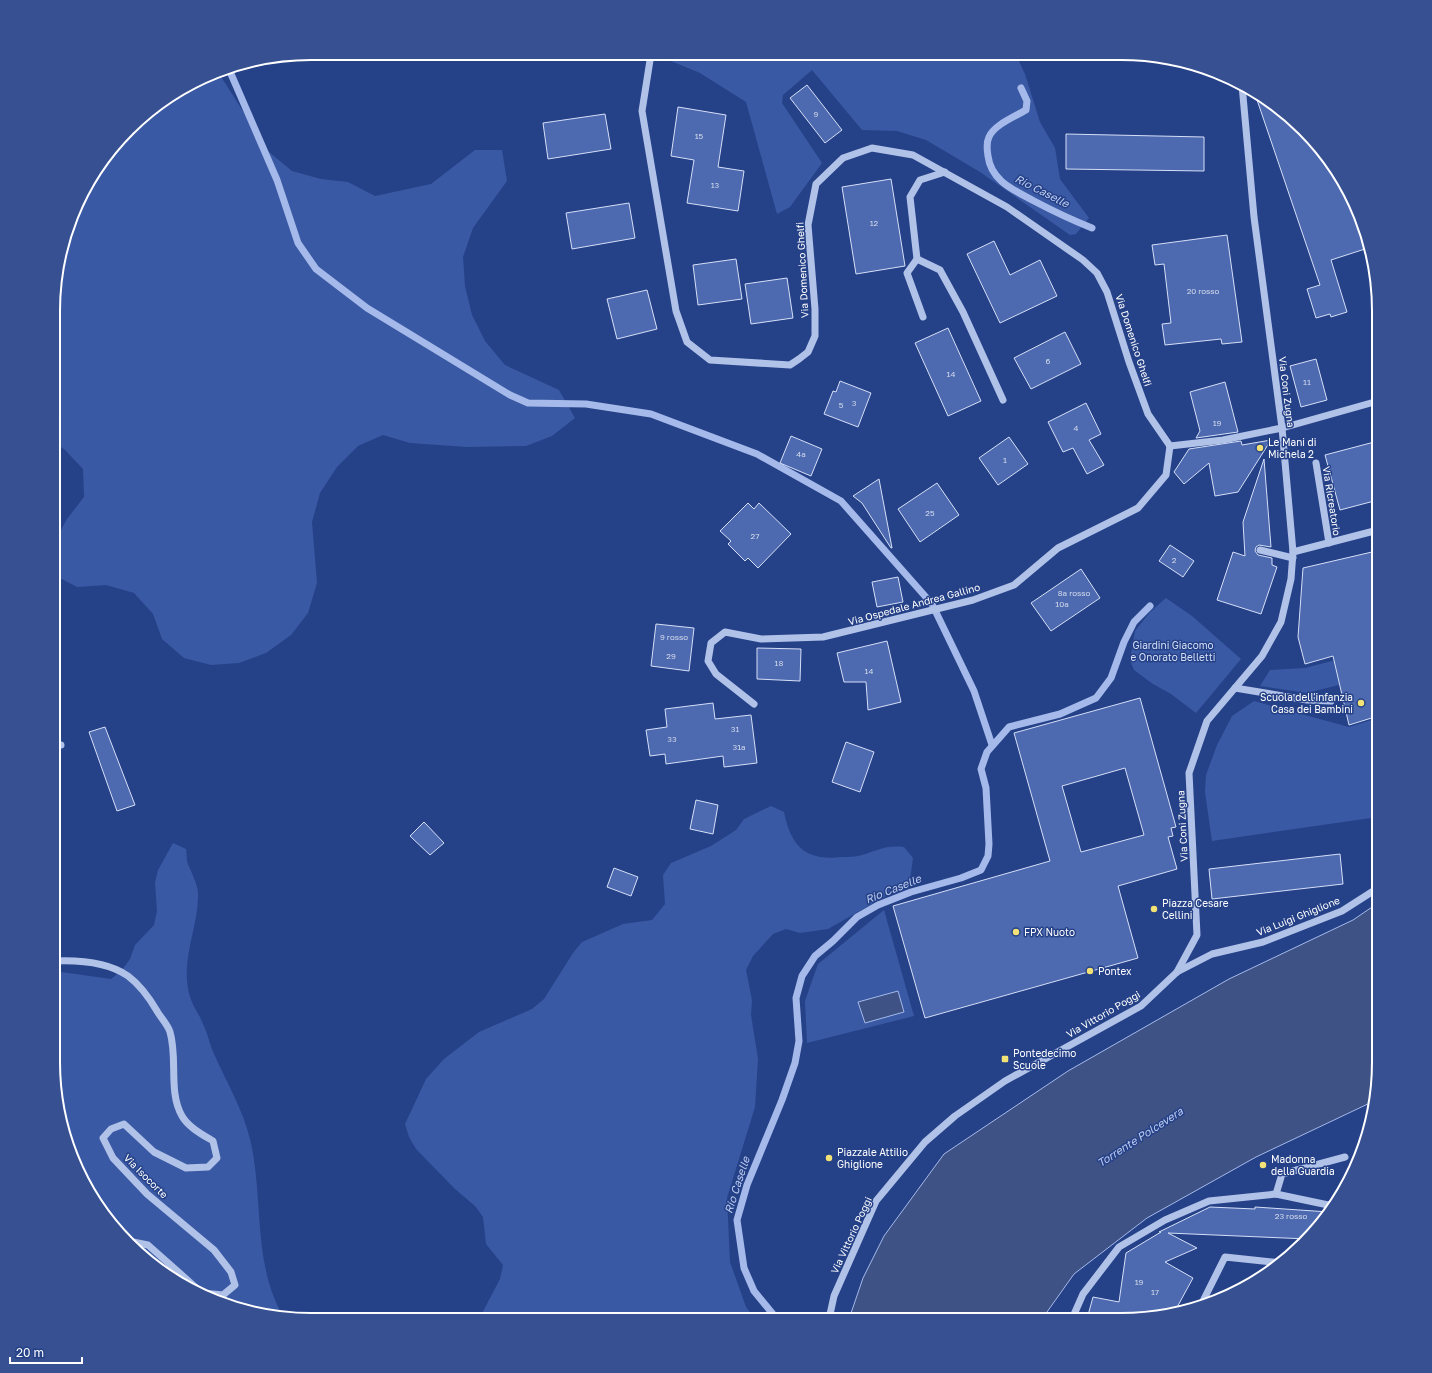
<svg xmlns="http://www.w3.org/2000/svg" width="1432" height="1373" font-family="'Golos Text',sans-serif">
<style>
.green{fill:#3a59a4}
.water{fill:#3e5286;stroke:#a5baea}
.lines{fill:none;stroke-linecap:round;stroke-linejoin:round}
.stream{stroke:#a5baea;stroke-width:7}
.building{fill:#4d6ab0;stroke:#d5dff7;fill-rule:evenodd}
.minor{stroke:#b1c2e9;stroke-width:7}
.poi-dot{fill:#f3e275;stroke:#254188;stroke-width:1.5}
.labels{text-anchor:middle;stroke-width:3;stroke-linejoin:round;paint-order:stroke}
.number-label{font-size:8px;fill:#d2daeb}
.street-label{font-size:10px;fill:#fff;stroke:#254188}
.poi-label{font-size:10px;fill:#fff;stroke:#254188;text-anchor:start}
.park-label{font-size:10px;fill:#d5dff7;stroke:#254188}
.water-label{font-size:11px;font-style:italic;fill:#bdccf0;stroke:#254188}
.rim{fill:none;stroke:#fff;stroke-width:2}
</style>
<rect width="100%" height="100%" fill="#254188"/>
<g class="green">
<polygon points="661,54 1016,55 1025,74 1040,122 1055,148 1060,179 1089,218 1076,234 1070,235 980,172 926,140 897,131 862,130 812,70 783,95 782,103 822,163 790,207 777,214 746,102 700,73 659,56"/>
<polygon points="218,72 269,152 292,171 321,179 348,182 375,196 431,184 475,150 502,150 507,181 473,228 463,257 465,286 472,315 485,341 505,365 559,390 575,418 552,436 526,446 467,447 410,443 383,435 358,446 337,467 320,493 312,522 317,583 308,613 291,635 266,653 239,663 211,665 184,658 162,639 153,614 134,593 106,585 77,587 56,576 56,539 67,519 84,497 83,469 65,450 57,444 58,261 87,182 141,117"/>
<polygon points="1166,598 1192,616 1241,659 1196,713 1171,694 1153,684 1134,670 1130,660 1135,631 1150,612"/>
<polygon points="1378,649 1378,675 1307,693 1260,686 1270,670 1305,668"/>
<polygon points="1254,701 1349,727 1378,718 1378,817 1212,841 1205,792 1206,775 1217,745 1232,716"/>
<path d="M771,806l13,6c7,34 21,49 57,45 7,0 14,0 21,-2 18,-5 22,-10 42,-8l9,11 -3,22 -10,8 -72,41 -28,4 -14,-4 -13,5 -20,22 -7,14 6,30 -1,15 7,44 -3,48 -28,91 3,64 16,45 9,12h-276l21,-40 3,-14 -17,-21 -3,-27 -8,-11 -20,-17 -39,-40 -7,-12 -4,-13 21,-45 18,-20 35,-27 53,-23 12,-10 29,-46 9,-11 41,-18 29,-4 13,-16 -2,-29 8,-12 40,-17 25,-16 8,-11z"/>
<path d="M173,843l13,6c1,5 0,11 2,15 4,10 9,18 10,29 1,35 -19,68 -8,104 3,10 10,18 13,27 5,10 7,22 12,32 12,27 28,54 35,83 14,58 2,124 33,177l-87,-23 -55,-37 -35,-37 -39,-74 -13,-66v-108l57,8 11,-9 8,-11 5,-14 19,-20 3,-14 -2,-28 3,-13z"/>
<polygon points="884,910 914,1016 807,1043 805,1001 818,964"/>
</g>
<g class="water">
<polygon points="1378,903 1378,1079 1372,1102 1256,1157 1147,1218 1074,1274 1042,1319 849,1319 863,1278 884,1236 944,1154 1068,1071 1229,979 1353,920"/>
<polygon points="898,991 904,1012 865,1023 858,1002"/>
</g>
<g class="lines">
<g class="stream">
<polyline points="228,67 277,180 298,243 316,269 367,308 510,395 528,403 586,404 651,414 757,454 841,501 932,604 974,691 992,745"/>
<path d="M1021,88l6,13 -1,9c-12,7 -32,15 -37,27 -3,6 -2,13 -1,19 3,25 26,34 46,45 19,10 38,19 58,27"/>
<polyline points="777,1319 754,1291 744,1268 737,1220 747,1185 782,1100 795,1063 799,1041 796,998 802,976 815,956 833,941 857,917 878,905 911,892 961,878 981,870 988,856 989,844 986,788 981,769 987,752 1009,727 1060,714 1096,698 1111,678 1124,642 1134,622 1150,606"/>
</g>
</g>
<g class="building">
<polygon points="807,85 842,130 825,143 790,98"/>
<polygon points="1254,91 1326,154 1359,212 1368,248 1331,260 1347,312 1331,317 1330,314 1316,318 1307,289 1320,285"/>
<polygon points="678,107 726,115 718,167 744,171 738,211 687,203 694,160 671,156"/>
<polygon points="605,114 611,149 548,159 543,123"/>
<polygon points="1066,134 1204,137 1204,171 1066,169"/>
<polygon points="891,179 905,266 856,274 842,187"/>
<polygon points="629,203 635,238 572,249 566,213"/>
<polygon points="1227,235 1242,342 1222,344 1221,339 1165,345 1162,324 1171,323 1164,264 1155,265 1152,245"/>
<polygon points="994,241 1010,275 1040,260 1057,296 1000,323 967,254"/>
<polygon points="736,259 742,299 698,305 693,265"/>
<polygon points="787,278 793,318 751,324 745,284"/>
<polygon points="647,290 657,329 617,339 607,299"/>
<polygon points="948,328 981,401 948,416 915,343"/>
<polygon points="1065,332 1081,364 1031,389 1014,358"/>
<polygon points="1316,359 1327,400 1301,407 1290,366"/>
<polygon points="840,381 871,393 858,427 824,414 833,391 836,392"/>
<polygon points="1225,382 1238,432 1196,438 1200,431 1190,392"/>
<polygon points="1086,403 1101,434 1089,440 1104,465 1087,474 1073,448 1063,452 1048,422"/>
<polygon points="791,436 822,449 811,476 780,463"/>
<polygon points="1009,437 1028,464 998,485 979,458"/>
<polygon points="1271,440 1238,492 1215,496 1209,463 1184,484 1174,472 1189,449 1241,441 1242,445"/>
<polygon points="1378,441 1378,500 1340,510 1325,455"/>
<polygon points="1264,459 1271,547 1259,545 1256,547 1255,551 1258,555 1272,558 1272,565 1277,567 1261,614 1217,600 1233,552 1245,556 1243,522"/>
<polygon points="879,479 892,548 891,548 862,503 853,496"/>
<polygon points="937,483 959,515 920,542 898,509"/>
<polygon points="748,503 754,509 759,503 791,534 758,568 748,558 745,561 728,544 731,541 720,531"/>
<polygon points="1170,545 1194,561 1183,577 1159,561"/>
<polygon points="1372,552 1378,579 1378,716 1349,725 1333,656 1305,664 1298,637 1303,568"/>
<polygon points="1081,569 1100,598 1051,631 1031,603"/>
<polygon points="898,577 903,602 877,607 872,582"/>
<polygon points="656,624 694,628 689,671 651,666"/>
<polygon points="887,641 901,702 868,710 866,682 844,682 837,653"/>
<polygon points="757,648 801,649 800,681 757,679"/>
<path d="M1140,698l36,129 -5,1 2,8 -5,1 9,32 -59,17 20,72 -213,60 -32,-112 157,-45 -36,-128zM1125,768l19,67 -63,17 -19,-66z"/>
<polygon points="713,703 715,719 751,715 757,763 724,767 723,756 666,764 665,754 650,756 646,730 667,727 665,709"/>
<polygon points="105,727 135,805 117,811 89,732"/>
<polygon points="846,742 874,752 860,792 832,782"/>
<polygon points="696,800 718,805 713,834 690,829"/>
<polygon points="424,822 444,843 430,855 410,836"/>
<polygon points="1340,854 1343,884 1212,899 1209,869"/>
<polygon points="614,868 638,877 631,896 607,887"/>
<polygon points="1210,1207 1255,1209 1255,1207 1329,1212 1315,1232 1308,1239 1168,1233 1197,1248 1165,1262 1193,1278 1175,1311 1138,1319 1087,1319 1093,1297 1119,1302 1126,1253 1161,1232 1159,1232"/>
</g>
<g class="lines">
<g class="minor">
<polyline points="651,54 642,111 676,311 687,342 710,360 790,365 799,359 808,352 815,336 815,309 808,225 816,184 843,158 872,148 913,155 1007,207 1083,260 1097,273 1107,292 1129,362 1148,414 1170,446"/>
<polyline points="917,259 940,270 963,312 1003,400"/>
<polyline points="923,317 907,273 917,259 910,197 920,180 945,172"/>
<polyline points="1170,446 1223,440 1282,428 1378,401"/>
<polyline points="1316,463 1329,543"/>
<polyline points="1260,550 1293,558"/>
<polyline points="1293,552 1378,530"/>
<polyline points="1235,688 1307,700 1331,701"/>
<polyline points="754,704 716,674 708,661 711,643 725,632 761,639 823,637 973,600 1014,585 1058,548 1138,508 1166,475 1170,446"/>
<polyline points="55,746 61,745"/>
<path d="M54,961c24,-1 54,1 74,15 12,9 22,23 29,35 4,7 11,14 13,21 8,27 -2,60 12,84 6,11 21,19 31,25l4,17 -9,9 -22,1 -32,-16 -30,-28 -13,5 -8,9 10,20 34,36 67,56 17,22 4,13 -12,10 -21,-2 -54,-48 -15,-3 -3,3"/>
<polyline points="1177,972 1197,935 1189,773 1207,721 1262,656 1281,622 1291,579 1293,552 1282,428 1254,217 1242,85"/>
<polyline points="1276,1194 1282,1174 1345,1157"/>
<polyline points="1201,1305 1225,1257 1282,1263"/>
<polyline points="829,1319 834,1296 876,1201 925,1142 955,1116 1005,1081 1141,1006 1177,972 1212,954 1263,942 1342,911 1378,888"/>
<polyline points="1072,1319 1083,1294 1119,1247 1165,1220 1209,1201 1276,1194 1333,1206"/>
</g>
</g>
<g class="poi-dot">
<circle cx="1260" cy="448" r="4"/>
<circle cx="1361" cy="703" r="4"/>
<circle cx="1154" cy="909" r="4"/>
<circle cx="1016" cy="932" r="4"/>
<circle cx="1090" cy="971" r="4"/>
<rect x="1001" y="1055" width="8" height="8" rx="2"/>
<circle cx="829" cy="1158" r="4"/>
<circle cx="1263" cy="1165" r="4"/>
</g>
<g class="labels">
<g class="number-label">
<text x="816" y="117">9</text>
<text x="699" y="139">15</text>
<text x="715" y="188">13</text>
<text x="874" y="226">12</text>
<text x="1203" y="294">20 rosso</text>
<text x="1048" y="364">6</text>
<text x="951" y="377">14</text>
<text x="1307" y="385">11</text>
<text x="854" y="406">3</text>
<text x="841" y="408">5</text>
<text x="1217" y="426">19</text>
<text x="1076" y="431">4</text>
<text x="801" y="457">4a</text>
<text x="1005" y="463">1</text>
<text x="930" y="516">25</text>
<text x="755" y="539">27</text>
<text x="1174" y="563">2</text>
<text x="1074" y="596">8a rosso</text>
<text x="1062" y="607">10a</text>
<text x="674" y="640">9 rosso</text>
<text x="671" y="659">29</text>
<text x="779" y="666">18</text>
<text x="869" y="674">14</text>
<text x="735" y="732">31</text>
<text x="672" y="742">33</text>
<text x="739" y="750">31a</text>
<text x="1291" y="1219">23 rosso</text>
<text x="1139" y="1285">19</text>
<text x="1155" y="1295">17</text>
</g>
<g class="street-label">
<text transform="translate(802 270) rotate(-93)" y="4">Via Domenico Ghelfi</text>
<text transform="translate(1134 340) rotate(72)" y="4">Via Domenico Ghelfi</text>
<text transform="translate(1287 392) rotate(83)" y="4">Via Coni Zugna</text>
<text transform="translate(1332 501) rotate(81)" y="4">Via Ricreatorio</text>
<text transform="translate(914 604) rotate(-15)" y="4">Via Ospedale Andrea Gallino</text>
<text transform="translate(1182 826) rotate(-93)" y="4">Via Coni Zugna</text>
<text transform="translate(1298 916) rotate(-22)" y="4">Via Luigi Ghiglione</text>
<text transform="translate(1103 1014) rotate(-30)" y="4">Via Vittorio Poggi</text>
<text transform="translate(146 1176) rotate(45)" y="4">Via Isocorte</text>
<text transform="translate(851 1235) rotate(-65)" y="4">Via Vittorio Poggi</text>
</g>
<g class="poi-label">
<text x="1268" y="446">Le Mani di<tspan x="1268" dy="12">Michela 2</tspan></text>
<text x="1353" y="701" text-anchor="end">Scuola dell'infanzia<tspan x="1353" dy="12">Casa dei Bambini</tspan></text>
<text x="1162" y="907">Piazza Cesare<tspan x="1162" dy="12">Cellini</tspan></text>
<text x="1024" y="936">FPX Nuoto</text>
<text x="1098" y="975">Pontex</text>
<text x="1013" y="1057">Pontedecimo<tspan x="1013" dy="12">Scuole</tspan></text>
<text x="837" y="1156">Piazzale Attilio<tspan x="837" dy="12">Ghiglione</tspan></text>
<text x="1271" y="1163">Madonna<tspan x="1271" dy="12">della Guardia</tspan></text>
</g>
<g class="park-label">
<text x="1173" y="649">Giardini Giacomo<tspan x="1173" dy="12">e Onorato Belletti</tspan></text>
</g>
<g class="water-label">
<text transform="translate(1042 191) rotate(27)" y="4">Rio Caselle</text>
<text transform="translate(893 889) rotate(-22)" y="4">Rio Caselle</text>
<text transform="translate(1140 1137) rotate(-33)" y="4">Torrente Polcevera</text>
<text transform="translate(737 1185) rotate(-72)" y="4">Rio Caselle</text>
</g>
</g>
<path d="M0 0H1432V1373H0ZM311 60H1121A251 251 0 0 1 1372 311V1062A251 251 0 0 1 1121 1313H311A251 251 0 0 1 60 1062V311A251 251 0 0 1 311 60Z" fill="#365092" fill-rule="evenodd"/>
<path class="rim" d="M311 60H1121A251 251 0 0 1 1372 311V1062A251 251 0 0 1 1121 1313H311A251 251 0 0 1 60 1062V311A251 251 0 0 1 311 60Z"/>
<path d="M10 1357v6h72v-6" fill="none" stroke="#ffffff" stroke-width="2"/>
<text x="16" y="1357" font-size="12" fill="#ffffff" stroke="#254188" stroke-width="3" paint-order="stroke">20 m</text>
</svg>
